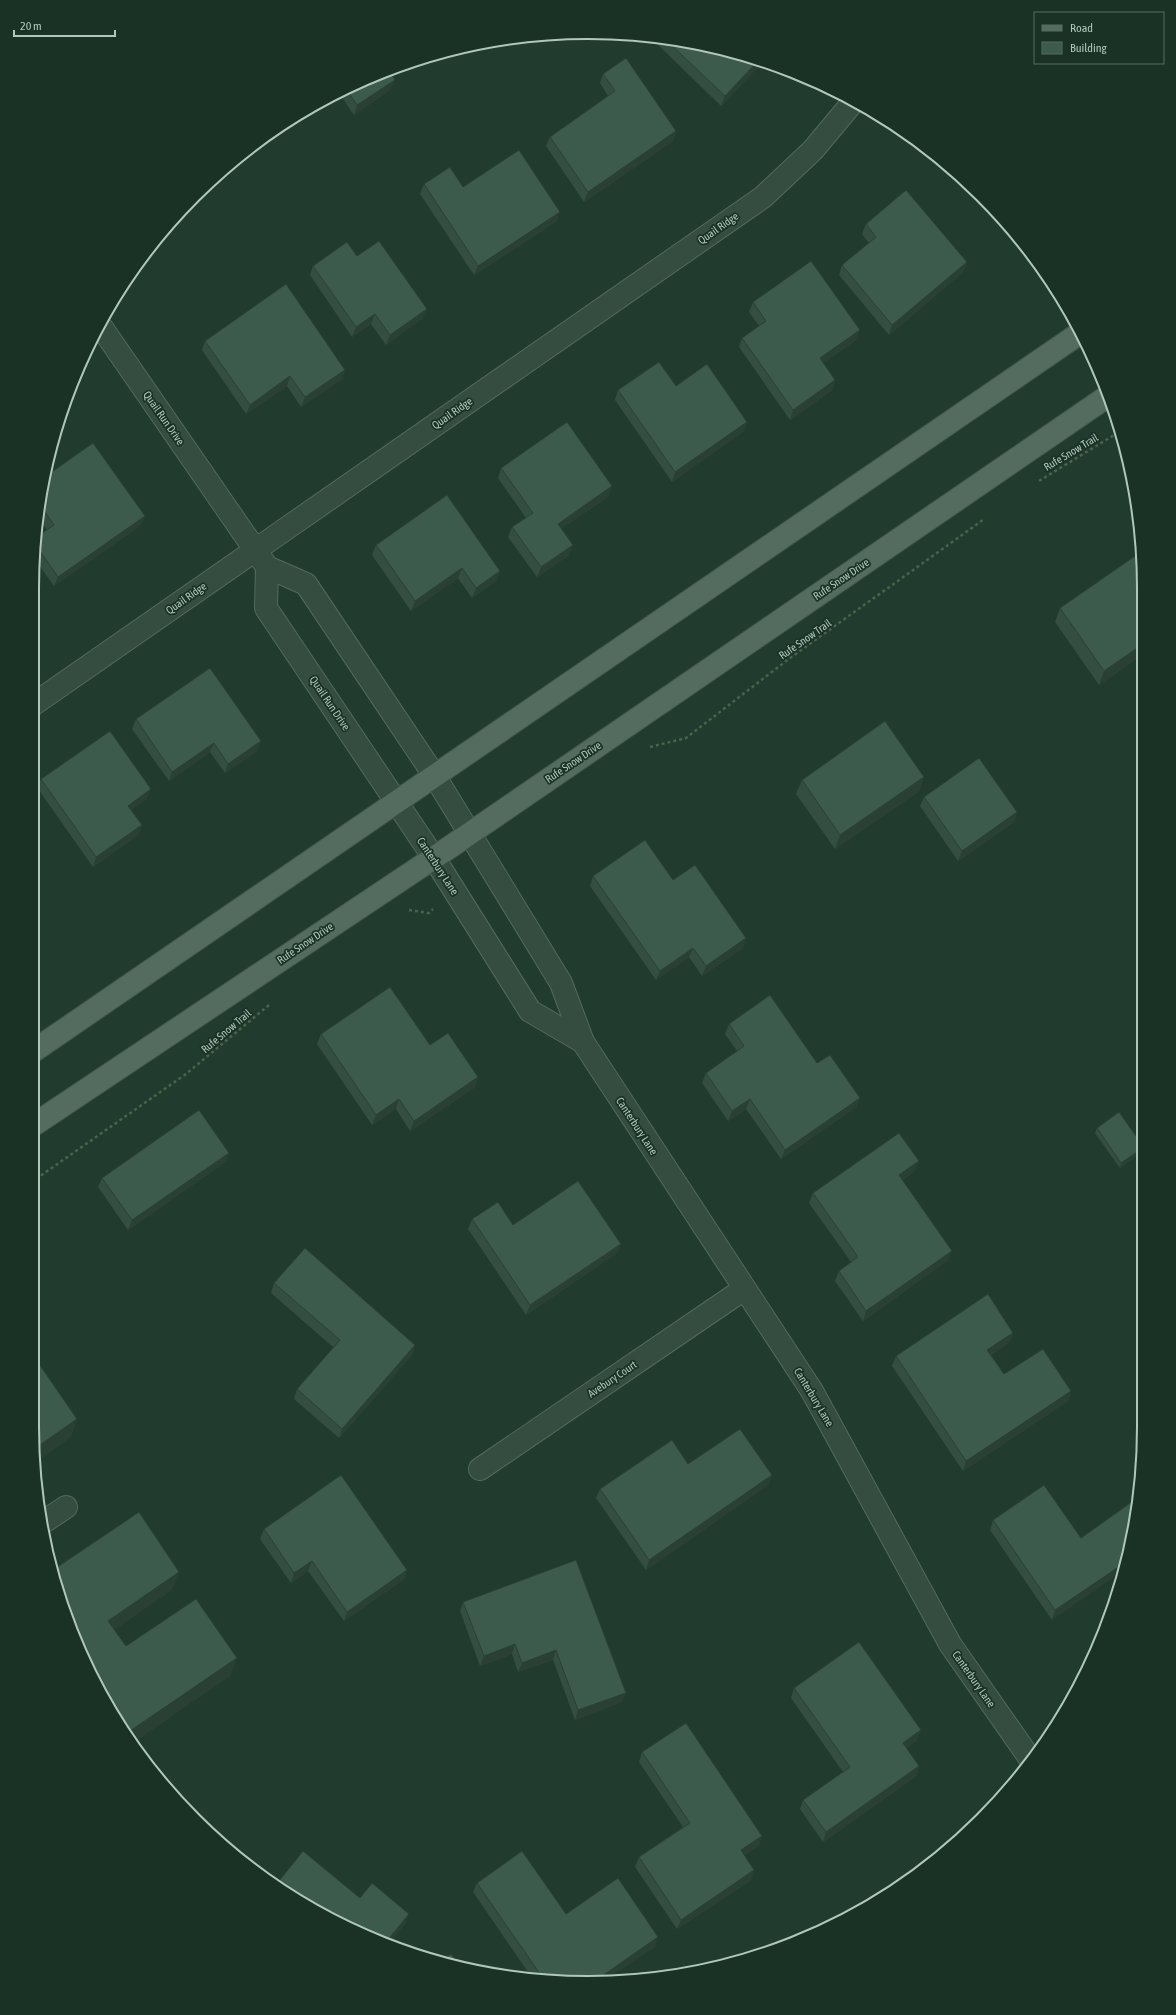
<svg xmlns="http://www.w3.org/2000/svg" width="1176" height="2015" font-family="'Asap Condensed',sans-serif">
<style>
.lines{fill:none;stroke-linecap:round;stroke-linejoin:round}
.minor-casing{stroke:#536a5e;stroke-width:24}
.major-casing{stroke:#41584c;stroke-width:24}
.path{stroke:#4a634b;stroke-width:2.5;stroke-dasharray:3 3;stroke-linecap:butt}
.minor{stroke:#354c40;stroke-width:22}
.major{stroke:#536c5f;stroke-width:22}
.wall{fill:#344e41}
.shaded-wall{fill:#2b4035}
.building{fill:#3d5b4c;stroke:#2b4035}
.labels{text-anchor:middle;stroke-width:3.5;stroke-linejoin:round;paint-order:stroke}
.street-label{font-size:11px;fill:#b0c8bc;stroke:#1a3125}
.rim{fill:none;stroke:#b0c8bc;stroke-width:2}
</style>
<rect width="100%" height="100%" fill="#213c2e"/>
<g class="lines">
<defs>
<g id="minor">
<polyline points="102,328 267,567 306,584 434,775 561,983 583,1042 812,1391 950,1644 1031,1760"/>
<polyline points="267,567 266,608 434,858 530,1011 583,1042"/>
<polyline points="34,704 763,197 813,150 853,102"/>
<polyline points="480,1469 744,1289"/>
<polyline points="42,1523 66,1507"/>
</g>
<g id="major">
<polyline points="35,1050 1080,333"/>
<polyline points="35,1124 453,845 1108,396"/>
</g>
</defs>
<use href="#minor" class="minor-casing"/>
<use href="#major" class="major-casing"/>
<g class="path">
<polyline points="1039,481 1119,432"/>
<polyline points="650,747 686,738 790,658 983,520"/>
<polyline points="409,910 429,913 433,909"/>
<polyline points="36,1179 186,1074 269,1005"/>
</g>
<use href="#minor" class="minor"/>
<use href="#major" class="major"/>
</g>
<g class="wall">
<polygon points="651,38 696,43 762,63 721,106"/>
<polygon points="375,74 391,89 354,115 339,93"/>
<polygon points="603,74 676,131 673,141 584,202 546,146 550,137 608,96 600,83"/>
<polygon points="424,184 463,187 557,221 474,275 420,194"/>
<polygon points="866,224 963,272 889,335 839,275 842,265 869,243 862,234"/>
<polygon points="357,256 423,318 386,345 371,324 352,337 310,275 313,266"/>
<polygon points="753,302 856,340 823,363 835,380 832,390 790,420 739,347 742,338 759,326 749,312"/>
<polygon points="205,341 345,370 342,379 301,407 287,386 246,414 202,350"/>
<polygon points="676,386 747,422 744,431 672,482 615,400 618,390"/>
<polygon points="501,468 609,496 561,529 569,555 537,577 508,537 512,527 526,518 498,478"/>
<polygon points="49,474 145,516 141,525 54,586 33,557 33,551 36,537 47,530 40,520"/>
<polygon points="447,495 497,580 472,598 458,578 411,611 372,555 376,545"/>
<polygon points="1060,608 1143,654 1099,685 1055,622"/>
<polygon points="136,719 257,751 225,773 210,752 169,781 132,729"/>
<polygon points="924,777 919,791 835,849 796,794 802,780"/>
<polygon points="41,779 147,799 131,810 142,825 138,835 93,867 38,789"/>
<polygon points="924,797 1017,812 1014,822 958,861 920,806"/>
<polygon points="593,876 673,880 743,948 702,976 689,957 656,980 590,886"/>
<polygon points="729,1024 817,1063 860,1098 856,1107 781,1159 746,1109 728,1121 702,1083 706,1073 737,1051 725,1034"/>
<polygon points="321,1034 430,1045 478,1077 475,1087 410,1131 396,1109 372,1125 317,1044"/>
<polygon points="1097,1128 1143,1146 1143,1149 1142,1152 1120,1168 1095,1133"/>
<polygon points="229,1153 225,1162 128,1230 98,1187 102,1178"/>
<polygon points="915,1171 902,1180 948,1260 863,1321 835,1281 839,1271 851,1262 809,1203 813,1193"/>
<polygon points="472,1219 513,1225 621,1244 617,1253 526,1315 468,1229"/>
<polygon points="274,1283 415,1345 412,1355 339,1438 294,1399 297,1389 334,1348 271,1293"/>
<polygon points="1010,1342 991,1355 1004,1374 1071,1391 1068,1401 963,1471 892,1366 896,1356"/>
<polygon points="688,1464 772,1475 768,1485 646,1570 596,1498 600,1489"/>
<polygon points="1136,1499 1052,1620 990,1530 993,1520 1081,1538"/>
<polygon points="264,1529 407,1570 404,1579 344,1621 308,1571 291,1583 260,1539"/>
<polygon points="576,1560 622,1702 575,1720 553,1660 518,1672 512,1654 480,1666 460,1611 463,1602"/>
<polygon points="794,1688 917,1740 906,1748 919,1766 916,1776 823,1842 800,1809 803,1800 843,1772 791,1698"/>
<polygon points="642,1752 762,1836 758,1846 744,1855 751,1880 677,1929 635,1867 639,1857 683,1827 639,1762"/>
<polygon points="477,1883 566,1914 655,1947 588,1983 530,1975 473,1892"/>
</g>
<g class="shaded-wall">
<polygon points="758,61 762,63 721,106 725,96"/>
<polygon points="395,80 391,89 354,115 357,105"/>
<polygon points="287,122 276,129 279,126"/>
<polygon points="676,131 673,141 584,202 588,192"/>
<polygon points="560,212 557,221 474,275 478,266"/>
<polygon points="967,262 963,272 889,335 892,325"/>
<polygon points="427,309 423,318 386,345 390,335"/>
<polygon points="375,314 371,324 352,337 356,327"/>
<polygon points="860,330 856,340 816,368 820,358"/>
<polygon points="345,370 342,379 301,407 305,397"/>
<polygon points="290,376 287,386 246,414 250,405"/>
<polygon points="835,380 832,390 790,420 793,410"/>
<polygon points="65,417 61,427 57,430 59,422"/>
<polygon points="747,422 744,431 672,482 675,472"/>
<polygon points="612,486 609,496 554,534 558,524"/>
<polygon points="145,516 141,525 54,586 58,577"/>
<polygon points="573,545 569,555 537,577 541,567"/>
<polygon points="462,568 458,578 411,611 415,601"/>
<polygon points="500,571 497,580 472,598 476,588"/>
<polygon points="1143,644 1143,654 1099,685 1104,671"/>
<polygon points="261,741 257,751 225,773 228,764"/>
<polygon points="214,743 210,752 169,781 172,772"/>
<polygon points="924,777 919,791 835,849 840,835"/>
<polygon points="151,789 147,799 124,815 128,806"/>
<polygon points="1017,812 1014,822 958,861 962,851"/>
<polygon points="142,825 138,835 93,867 96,857"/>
<polygon points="40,862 36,872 34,874 34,866"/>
<polygon points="746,938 743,948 702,976 706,966"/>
<polygon points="693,948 689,957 656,980 660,971"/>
<polygon points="478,1077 475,1087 410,1131 414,1121"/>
<polygon points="860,1098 856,1107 781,1159 785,1150"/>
<polygon points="399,1099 396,1109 372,1125 376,1115"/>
<polygon points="750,1099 746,1109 728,1121 732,1111"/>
<polygon points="1143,1148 1142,1152 1120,1168 1121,1163"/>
<polygon points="229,1153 225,1162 128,1230 132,1220"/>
<polygon points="919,1161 915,1171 895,1184 899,1175"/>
<polygon points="621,1244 617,1253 526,1315 530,1305"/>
<polygon points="952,1251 948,1260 863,1321 866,1311"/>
<polygon points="1013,1333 1010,1342 984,1359 987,1350"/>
<polygon points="415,1345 412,1355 339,1438 342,1429"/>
<polygon points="1071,1391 1068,1401 963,1471 966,1461"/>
<polygon points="77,1419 71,1437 37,1461 37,1447"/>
<polygon points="772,1475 768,1485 646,1570 649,1560"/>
<polygon points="312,1561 308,1571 291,1583 294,1573"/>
<polygon points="1123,1564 1121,1572 1052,1620 1055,1610"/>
<polygon points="407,1570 404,1579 344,1621 347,1612"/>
<polygon points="179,1572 172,1590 101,1639 108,1621"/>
<polygon points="515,1644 512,1654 480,1666 484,1656"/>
<polygon points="556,1650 553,1660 518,1672 522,1663"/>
<polygon points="237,1658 230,1676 133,1743 127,1733"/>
<polygon points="626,1693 622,1702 575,1720 578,1710"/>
<polygon points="921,1730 917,1740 899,1753 903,1743"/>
<polygon points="919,1766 916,1776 823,1842 826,1832"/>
<polygon points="762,1836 758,1846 737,1860 741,1850"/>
<polygon points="754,1870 751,1880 677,1929 681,1920"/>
<polygon points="409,1914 406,1923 389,1944 386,1942"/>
<polygon points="658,1937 655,1947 604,1981 592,1983"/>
</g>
<g class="building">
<polygon points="666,40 696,43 758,61 725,96"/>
<polygon points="626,58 676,131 588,192 550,137 615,91 603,74"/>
<polygon points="389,70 395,80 357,105 347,90 375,74"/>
<polygon points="519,150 560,212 478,266 424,184 450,167 463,187"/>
<polygon points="906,190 967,262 892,325 842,265 876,237 866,224"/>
<polygon points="379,241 427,309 390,335 375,314 356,327 313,266 347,242 357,256"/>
<polygon points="811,261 860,330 820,358 835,380 793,410 742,338 766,321 753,302"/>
<polygon points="286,284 345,370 305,397 290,376 250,405 205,341"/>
<polygon points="659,362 676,386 707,364 747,422 675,472 618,390"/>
<polygon points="61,412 65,417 59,422"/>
<polygon points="567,422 612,486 558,524 573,545 541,567 512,527 533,513 501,468"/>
<polygon points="93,443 145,516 58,577 35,544 36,537 54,525 42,508 49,474"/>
<polygon points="447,495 500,571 476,588 462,568 415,601 376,545"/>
<polygon points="1138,554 1143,561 1143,644 1104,671 1060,608"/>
<polygon points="210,668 261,741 228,764 214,743 172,772 136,719"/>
<polygon points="885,721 924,777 840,835 802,780"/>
<polygon points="110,731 151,789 128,806 142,825 96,857 41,779"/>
<polygon points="979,758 1017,812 962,851 924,797"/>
<polygon points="645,840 673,880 695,865 746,938 706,966 693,948 660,971 593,876"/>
<polygon points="34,855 40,862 34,866"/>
<polygon points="390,987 430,1045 448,1033 478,1077 414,1121 399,1099 376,1115 321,1034"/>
<polygon points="770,995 817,1063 830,1055 860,1098 785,1150 750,1099 732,1111 706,1073 744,1046 729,1024"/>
<polygon points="199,1110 229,1153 132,1220 102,1178"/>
<polygon points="1119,1112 1143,1146 1143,1148 1121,1163 1097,1128"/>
<polygon points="899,1133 919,1161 899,1175 952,1251 866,1311 839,1271 858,1257 813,1193"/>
<polygon points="578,1181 621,1244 530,1305 472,1219 498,1202 513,1225"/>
<polygon points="305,1248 415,1345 342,1429 297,1389 340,1340 274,1283"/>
<polygon points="988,1294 1013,1333 987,1350 1004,1374 1043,1349 1071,1391 966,1461 896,1356"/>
<polygon points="36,1361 37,1361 77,1419 37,1447"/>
<polygon points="740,1429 772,1475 649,1560 600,1489 672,1440 688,1464"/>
<polygon points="341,1475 407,1570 347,1612 312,1561 294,1573 264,1529"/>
<polygon points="1044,1485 1081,1538 1136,1499 1123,1564 1055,1610 993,1520"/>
<polygon points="139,1512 179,1572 108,1621 126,1646 196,1599 237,1658 127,1733 89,1673 61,1606 53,1570"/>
<polygon points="576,1560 626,1693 578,1710 556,1650 522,1663 515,1644 484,1656 463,1602"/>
<polygon points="859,1642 921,1730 903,1743 919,1766 826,1832 803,1800 850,1767 794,1688"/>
<polygon points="686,1723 762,1836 741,1850 754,1870 681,1920 639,1857 690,1823 642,1752"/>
<polygon points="303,1851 360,1898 372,1883 409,1914 386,1942 342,1926 279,1889 275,1886"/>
<polygon points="522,1851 566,1914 618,1878 658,1937 592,1983 588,1983 542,1977 477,1883"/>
<polygon points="451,1954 460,1966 444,1964 439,1962"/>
</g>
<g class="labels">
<g class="street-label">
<text transform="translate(718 228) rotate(-35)" y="4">Quail Ridge</text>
<text transform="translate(452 413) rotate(-35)" y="4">Quail Ridge</text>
<text transform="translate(164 418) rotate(55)" y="4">Quail Run Drive</text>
<text transform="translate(1071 452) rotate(-31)" y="4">Rufe Snow Trail</text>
<text transform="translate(841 579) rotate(-34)" y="4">Rufe Snow Drive</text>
<text transform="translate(186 598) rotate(-35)" y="4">Quail Ridge</text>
<text transform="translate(805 639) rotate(-35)" y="4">Rufe Snow Trail</text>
<text transform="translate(330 703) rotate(56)" y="4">Quail Run Drive</text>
<text transform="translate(573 762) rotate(-34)" y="4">Rufe Snow Drive</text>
<text transform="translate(438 866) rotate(57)" y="4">Canterbury Lane</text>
<text transform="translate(305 943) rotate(-34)" y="4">Rufe Snow Drive</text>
<text transform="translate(226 1031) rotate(-40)" y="4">Rufe Snow Trail</text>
<text transform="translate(637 1126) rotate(57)" y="4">Canterbury Lane</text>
<text transform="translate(612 1379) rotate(-34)" y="4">Avebury Court</text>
<text transform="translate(814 1397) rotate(59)" y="4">Canterbury Lane</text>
<text transform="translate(974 1679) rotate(55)" y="4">Canterbury Lane</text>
</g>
</g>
<path d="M0 0H1176V2015H0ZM588 39H588A549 549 0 0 1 1137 588V1427A549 549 0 0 1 588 1976H588A549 549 0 0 1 39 1427V588A549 549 0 0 1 588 39Z" fill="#1a3125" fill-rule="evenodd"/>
<path class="rim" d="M588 39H588A549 549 0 0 1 1137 588V1427A549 549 0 0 1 588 1976H588A549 549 0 0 1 39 1427V588A549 549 0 0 1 588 39Z"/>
<rect x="1034" y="12" width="130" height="52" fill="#1a3125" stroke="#566d61"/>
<rect x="1042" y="25" width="20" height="6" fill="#536c5f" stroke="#566d61"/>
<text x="1070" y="32" font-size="12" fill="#b0c8bc">Road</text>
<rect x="1042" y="42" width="20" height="12" fill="#3d5b4c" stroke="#566d61"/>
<text x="1070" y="52" font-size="12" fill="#b0c8bc">Building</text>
<path d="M14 30v6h101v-6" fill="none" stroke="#b0c8bc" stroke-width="2"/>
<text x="20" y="30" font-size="12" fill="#b0c8bc" stroke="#1a3125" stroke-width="3" paint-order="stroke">20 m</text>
</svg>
